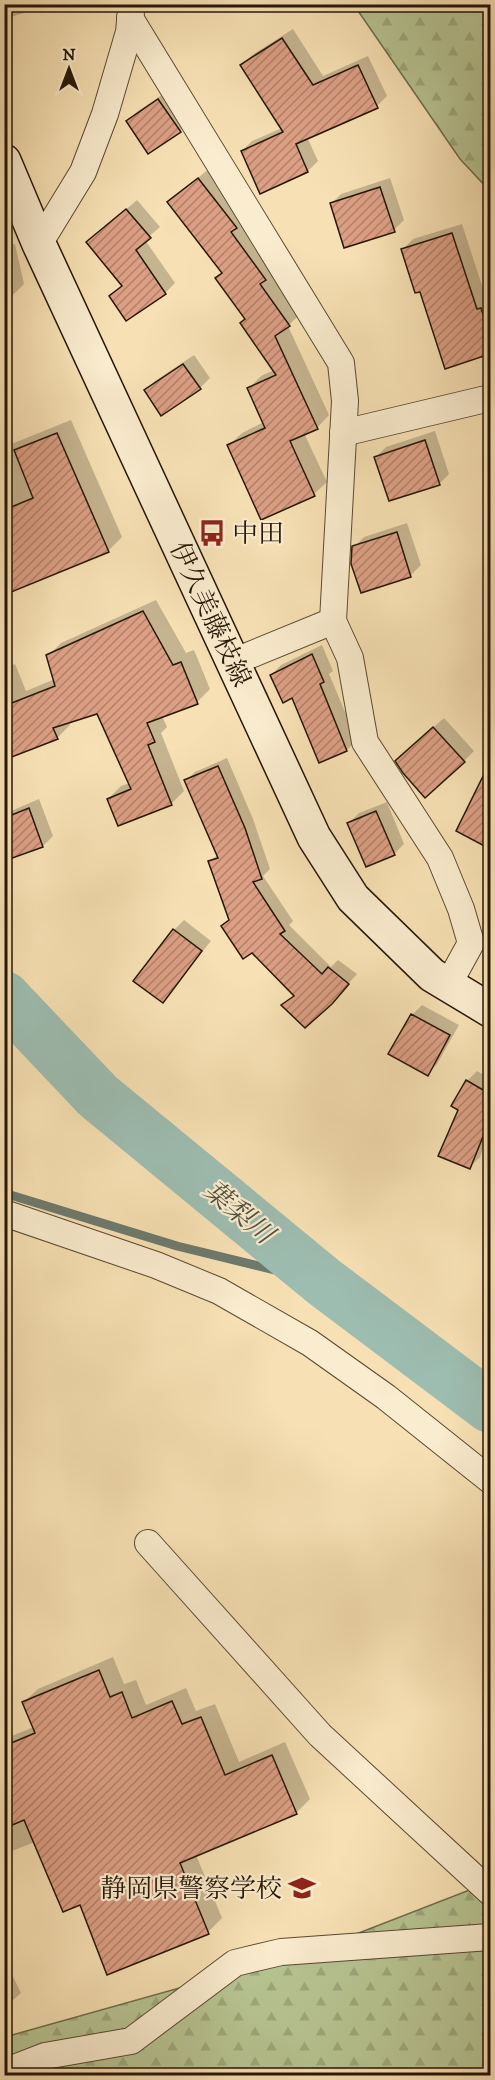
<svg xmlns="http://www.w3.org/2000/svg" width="495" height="2080" font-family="'IM FELL DW Pica','Noto Serif JP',serif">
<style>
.forest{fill:url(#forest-firs);stroke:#6e6d4c;stroke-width:1.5}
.shadow{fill:#0003}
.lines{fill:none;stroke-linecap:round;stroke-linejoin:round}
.stream{stroke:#6d7a6d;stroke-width:9}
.river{stroke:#9dbdb1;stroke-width:52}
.building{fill:url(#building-hatch);stroke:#261607;stroke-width:1.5}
.minor-casing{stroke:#5a4932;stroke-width:28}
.secondary-casing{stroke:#261607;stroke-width:36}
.minor{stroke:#faecce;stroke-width:26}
.secondary{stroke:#faecce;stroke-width:33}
.labels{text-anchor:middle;stroke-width:4.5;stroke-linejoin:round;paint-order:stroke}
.poi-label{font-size:26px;fill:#261607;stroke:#faecce;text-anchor:start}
.street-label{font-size:26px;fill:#261607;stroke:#faecce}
.water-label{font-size:27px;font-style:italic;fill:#505042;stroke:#faecce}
</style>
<defs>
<pattern id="forest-firs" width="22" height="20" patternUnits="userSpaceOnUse" patternTransform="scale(1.5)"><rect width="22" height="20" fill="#b7c492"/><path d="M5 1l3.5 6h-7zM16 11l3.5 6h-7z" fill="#9da87c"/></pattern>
<pattern id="building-hatch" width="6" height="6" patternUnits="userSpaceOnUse" patternTransform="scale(1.5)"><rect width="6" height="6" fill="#dc9f84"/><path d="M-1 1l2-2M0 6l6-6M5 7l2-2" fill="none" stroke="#b2816a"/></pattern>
</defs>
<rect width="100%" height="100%" fill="#f7e1b4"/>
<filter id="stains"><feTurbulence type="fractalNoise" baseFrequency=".00333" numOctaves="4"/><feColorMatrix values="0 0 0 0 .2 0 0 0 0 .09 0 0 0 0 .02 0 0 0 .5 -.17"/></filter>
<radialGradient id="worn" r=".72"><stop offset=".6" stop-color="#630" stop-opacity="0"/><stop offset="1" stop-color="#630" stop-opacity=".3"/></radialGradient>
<g class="forest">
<polygon points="354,5 490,5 490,191 460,159"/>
<polygon points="490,1882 490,2075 5,2076 5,2037 315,1950"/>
</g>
<g class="shadow">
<polygon points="4,4 45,4 41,8 4,19"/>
<polygon points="293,29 323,76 368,56 387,96 377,106 307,137 318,161 308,171 242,151 252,141 282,128 242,65 252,55"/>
<polygon points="169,90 190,121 180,131 128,121 138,111"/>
<polygon points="211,167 301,313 288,326 329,415 317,428 304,433 327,482 314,494 262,518 229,445 242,433 264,422 249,388 261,376 274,370 223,272 169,202"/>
<polygon points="390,178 404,220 394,230 331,204 341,194"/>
<polygon points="137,200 160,227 145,240 175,283 165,293 111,296 123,285 88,242"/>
<polygon points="462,224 486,298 490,297 490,352 446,367 421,290 403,249 413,239"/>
<polygon points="15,244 24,284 14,294 4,296 4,246"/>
<polygon points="194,355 210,378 200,388 145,391 155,381"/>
<polygon points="71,420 122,537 108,551 4,593 4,534 10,531 4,516 4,447"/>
<polygon points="435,431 449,474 439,484 376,457 386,447"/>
<polygon points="407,523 421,565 411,575 362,591 354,547 364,537"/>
<polygon points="156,600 186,653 194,650 210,689 197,702 162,716 167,727 161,733 184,791 171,804 108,799 121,786 130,783 98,712 68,721 70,725 57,738 4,759 4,668 15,664 26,691 55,679 48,656 61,643"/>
<polygon points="322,645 333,671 329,674 357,740 347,750 320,761 293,696 271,675 281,665"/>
<polygon points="444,718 474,751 464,761 407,751"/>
<polygon points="227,758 253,819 270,869 263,876 293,921 289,925 331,967 338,960 357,974 331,1003 283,1005 295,995 230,919 210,862 218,854 186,781 195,772"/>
<polygon points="490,776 490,847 458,831 481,785"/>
<polygon points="39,799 53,836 43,846 4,859 4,814"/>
<polygon points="387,802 404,844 394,854 349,823 359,813"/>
<polygon points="184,920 211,941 162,1001 174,930"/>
<polygon points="422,1005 459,1025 437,1064 427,1074 390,1054 412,1015"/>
<polygon points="490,1066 490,1150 484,1146 480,1157 470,1167 460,1110 467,1081 477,1071 484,1075"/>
<polygon points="113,1657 124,1684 136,1680 146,1705 186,1688 196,1711 215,1704 239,1762 285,1742 310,1799 296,1813 196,1855 222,1918 208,1932 81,1903 35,1842 4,1854 4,1739 34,1727 24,1702 38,1689"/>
<polygon points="4,1958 21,1993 4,2008"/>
</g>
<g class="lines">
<polyline class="stream" points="4,1193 177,1246 324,1282"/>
<polyline class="river" points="4,997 98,1096 324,1282 490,1407"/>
</g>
<g class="building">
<polygon points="282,38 313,85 358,65 378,108 296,144 308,172 260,194 241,151 283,132 240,65"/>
<polygon points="158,99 181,132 148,154 126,121"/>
<polygon points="198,178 237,228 231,232 266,280 260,284 290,326 275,336 318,429 290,441 315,496 261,520 227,445 265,428 247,388 276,375 240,323 245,319 215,278 222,273 167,202"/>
<polygon points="380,187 395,232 344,248 330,203"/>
<polygon points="126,209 151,238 136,250 166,294 126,321 109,296 122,286 86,242"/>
<polygon points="452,233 477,309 481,308 490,337 490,354 445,369 420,292 415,293 401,249"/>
<polygon points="183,364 201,389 161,416 144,390"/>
<polygon points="57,433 109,552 4,595 4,540 10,538 4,521 4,510 33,498 14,450"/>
<polygon points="425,440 440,485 389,501 374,457"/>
<polygon points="397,532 411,577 361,593 351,564 352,546"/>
<polygon points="143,611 173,665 181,662 198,704 147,723 155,742 148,745 172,805 118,826 107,799 131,789 97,714 53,728 58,739 4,760 4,706 55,686 46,655"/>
<polygon points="312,654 324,682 320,684 347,751 319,763 292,698 283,703 270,675"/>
<polygon points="433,727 465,762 425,798 403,773 395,761"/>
<polygon points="490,762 490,849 456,831"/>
<polygon points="218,766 245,828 262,879 253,882 285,931 280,934 322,974 328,967 349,984 332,1004 305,1028 281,1005 294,996 252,953 243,959 221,926 229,920 208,861 218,858 184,780"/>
<polygon points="29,808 43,847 4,861 4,818"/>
<polygon points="376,811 395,855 366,867 347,823"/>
<polygon points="173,929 202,951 163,1003 133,981"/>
<polygon points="411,1014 450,1035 428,1076 388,1054"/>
<polygon points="466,1080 490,1094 490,1119 470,1169 438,1156 458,1110 451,1106"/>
<polygon points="99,1670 110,1697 122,1692 132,1718 172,1701 182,1724 201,1717 225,1775 272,1755 297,1814 180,1863 209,1934 107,1975 80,1905 63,1912 24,1820 10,1826 4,1812 4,1746 35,1733 22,1702"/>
</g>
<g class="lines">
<defs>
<g id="minor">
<polyline points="130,18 341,363 345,401 333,621 233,662"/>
<polyline points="39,244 83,172 105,114 129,32 131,11"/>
<polyline points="343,433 490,398"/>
<polyline points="333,621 350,658 365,742 440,858 461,909 471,943 448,985"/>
<polyline points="4,1213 156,1265 219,1291 310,1343 386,1397 490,1480"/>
<polyline points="148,1543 320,1735 490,1892"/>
<polyline points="4,2072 45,2056 131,2041 235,1963 281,1952 490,1937"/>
</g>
<polyline id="secondary" points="4,161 39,244 314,837 353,898 432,975 490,1010"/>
</defs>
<use href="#minor" class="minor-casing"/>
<use href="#secondary" class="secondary-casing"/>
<use href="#minor" class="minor"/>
<use href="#secondary" class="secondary"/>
</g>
<defs>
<symbol id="bus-bare" viewBox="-9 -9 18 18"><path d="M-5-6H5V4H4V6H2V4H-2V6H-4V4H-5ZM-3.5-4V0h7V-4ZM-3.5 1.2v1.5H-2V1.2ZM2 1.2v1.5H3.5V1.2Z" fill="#8f2418" stroke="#faecce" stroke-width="2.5" paint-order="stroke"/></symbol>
<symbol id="university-bare" viewBox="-9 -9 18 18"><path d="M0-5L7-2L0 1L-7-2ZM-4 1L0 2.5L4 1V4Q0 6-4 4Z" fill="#8f2418" stroke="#faecce" stroke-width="2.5" paint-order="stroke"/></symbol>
</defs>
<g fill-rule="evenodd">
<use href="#bus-bare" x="193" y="514" width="38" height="38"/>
<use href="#university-bare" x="283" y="1869" width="38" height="38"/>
</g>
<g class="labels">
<g class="poi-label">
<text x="232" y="542">中田</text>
<text x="282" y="1897" text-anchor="end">静岡県警察学校</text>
</g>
<g class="street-label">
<text transform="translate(211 614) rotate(65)" y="9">伊久美藤枝線</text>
</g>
<g class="water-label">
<text transform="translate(239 1212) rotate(40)" y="9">葉梨川</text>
</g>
</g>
<rect width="495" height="2080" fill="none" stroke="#f7e1b4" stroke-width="24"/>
<rect x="6" y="6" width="483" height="2068" fill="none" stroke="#261607" stroke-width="3"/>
<rect x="12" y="12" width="471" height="2056" fill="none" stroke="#261607" stroke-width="1.5"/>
<g transform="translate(69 69)" stroke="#faecce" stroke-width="4.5" paint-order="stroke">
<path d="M0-4.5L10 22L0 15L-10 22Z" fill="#261607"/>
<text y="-9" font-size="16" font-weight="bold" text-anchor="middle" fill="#261607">N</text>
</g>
<rect width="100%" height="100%" filter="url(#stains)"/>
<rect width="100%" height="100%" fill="url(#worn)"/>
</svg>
